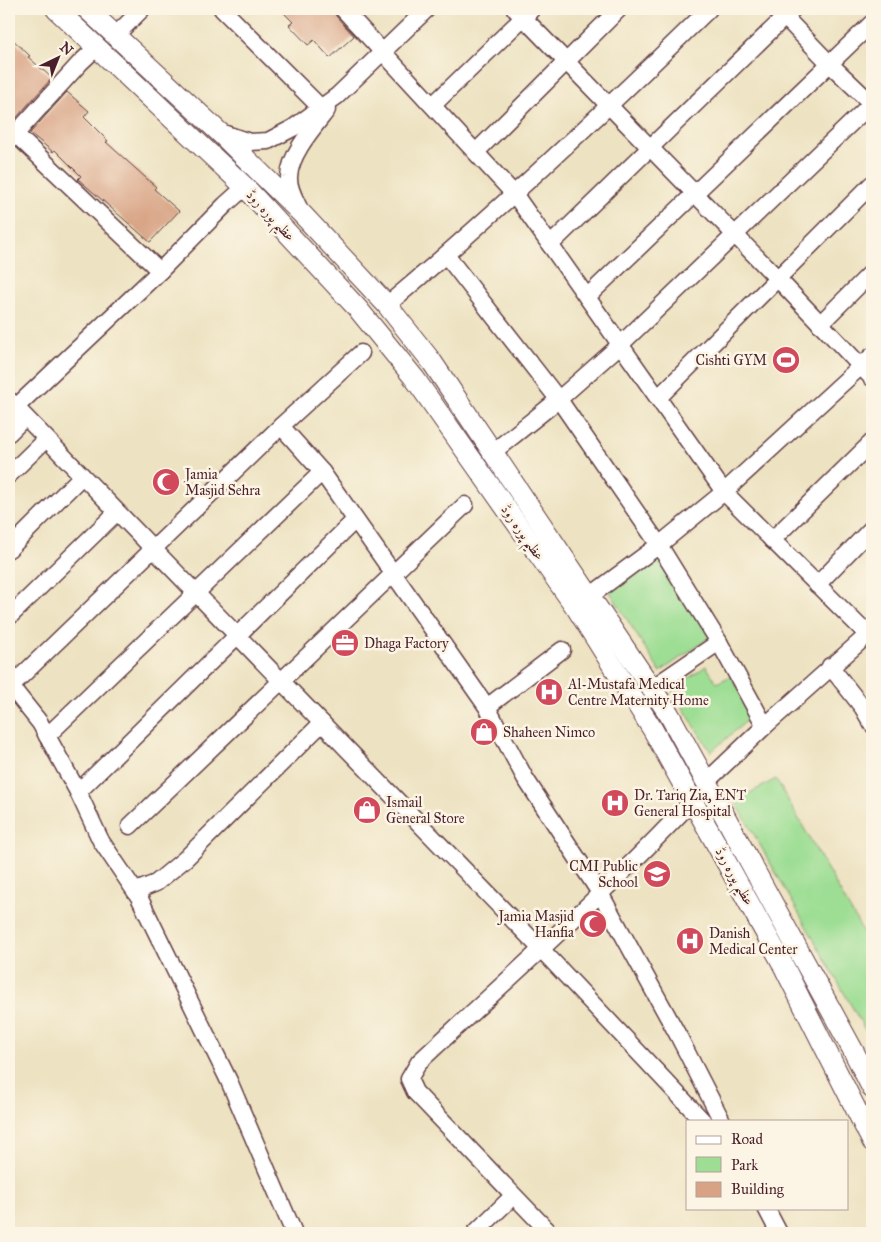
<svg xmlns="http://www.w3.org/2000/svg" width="881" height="1242" font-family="'IM FELL Great Primer',Amiri,serif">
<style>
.green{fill:#9ede94;stroke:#747e60}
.building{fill:#d8a384}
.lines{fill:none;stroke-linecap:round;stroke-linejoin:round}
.minor-casing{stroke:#623c42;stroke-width:19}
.major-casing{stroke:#623c42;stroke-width:22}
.minor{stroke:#fff;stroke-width:16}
.major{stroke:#fff;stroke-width:20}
.labels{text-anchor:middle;stroke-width:5;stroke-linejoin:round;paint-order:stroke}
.street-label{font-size:14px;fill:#4a1f2b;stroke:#fcf5e5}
.poi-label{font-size:14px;fill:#4a1f2b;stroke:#fcf5e5;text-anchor:start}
</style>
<rect width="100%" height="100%" fill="#fcf5e5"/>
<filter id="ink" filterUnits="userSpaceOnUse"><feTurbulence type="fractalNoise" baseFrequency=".02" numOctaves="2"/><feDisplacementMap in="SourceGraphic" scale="10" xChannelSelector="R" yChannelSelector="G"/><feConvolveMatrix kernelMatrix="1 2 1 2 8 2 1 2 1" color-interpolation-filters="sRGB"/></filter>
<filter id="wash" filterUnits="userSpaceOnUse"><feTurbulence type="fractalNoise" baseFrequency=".0096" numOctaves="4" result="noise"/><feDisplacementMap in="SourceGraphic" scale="20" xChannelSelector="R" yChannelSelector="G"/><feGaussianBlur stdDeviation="1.12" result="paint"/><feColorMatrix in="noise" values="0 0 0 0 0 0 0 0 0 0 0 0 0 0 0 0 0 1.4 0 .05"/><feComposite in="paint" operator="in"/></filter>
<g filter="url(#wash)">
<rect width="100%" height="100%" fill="#ede2c1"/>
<g class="green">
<polygon points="660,559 710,637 660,672 610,592"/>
<polygon points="706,666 717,683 731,676 753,715 711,752 672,690"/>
<polygon points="776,779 872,948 872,1042 735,801"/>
</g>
<g id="blocks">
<g class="building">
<polygon points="280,9 333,9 336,16 354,36 330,58 314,40 308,45 289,25 293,22"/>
<polygon points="9,36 30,56 28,57 52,78 16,118 9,112"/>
<polygon points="67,92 89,111 84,117 108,141 106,142 156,187 154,189 179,211 150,242 78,179 81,176 55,150 53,152 30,133"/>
</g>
</g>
</g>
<g filter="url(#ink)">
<use href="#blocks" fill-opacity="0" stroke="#623c42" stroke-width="1"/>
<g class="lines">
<defs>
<g id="minor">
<polyline points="222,9 325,112"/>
<polyline points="343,9 515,195 724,492 867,634"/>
<polyline points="515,9 778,279 872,378"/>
<polyline points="777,9 830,64 872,104"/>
<polyline points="115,36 142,9"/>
<polyline points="433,105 532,9"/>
<polyline points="9,128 160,271"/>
<polyline points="220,132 250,142 268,141 293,128 337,96 427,9"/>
<polyline points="9,141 80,63 97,47"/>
<polyline points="476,152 619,9"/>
<path d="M300,210c-4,-9 -12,-22 -11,-33 1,-23 24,-49 38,-67"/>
<polyline points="550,245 793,9"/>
<polyline points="446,255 562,404 659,545 719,642 765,726"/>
<polyline points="587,297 872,23"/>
<path d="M387,305c112,-94 218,-194 322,-296"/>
<polyline points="820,324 872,272"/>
<polyline points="658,398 872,184"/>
<polyline points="9,400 541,949 703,1121"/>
<polyline points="16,407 160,271 225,205 245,187"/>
<polyline points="281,426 322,472 487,707 525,778 600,893 679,1037 722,1121"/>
<polyline points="9,433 25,417"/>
<polyline points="493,452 558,400 620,345 872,103"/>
<polyline points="9,475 46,439"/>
<polyline points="772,540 872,442"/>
<polyline points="9,549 82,476"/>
<polyline points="817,585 872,528"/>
<polyline points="590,596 659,545 724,492 872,356"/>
<polyline points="9,617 117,512"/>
<polyline points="830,666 863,708 872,724"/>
<polyline points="9,684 40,723 78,792 101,841 139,897 229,1081 294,1233"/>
<polyline points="11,686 281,426 361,353"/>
<polyline points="652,688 719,642"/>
<polyline points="487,707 562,650"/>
<polyline points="47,736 322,472"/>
<polyline points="706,782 765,726 863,639 872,627"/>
<polyline points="78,792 355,520"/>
<polyline points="130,826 465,505"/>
<polyline points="136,891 156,883 185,859 322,723"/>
<polyline points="766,1208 779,1233"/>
<polyline points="475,1233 513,1196"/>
<path d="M550,1233l-135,-141 -6,-13 10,-17c92,-86 188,-170 274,-262"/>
</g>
<g id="major">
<polyline points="56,9 245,187 358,309 415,379 577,609 653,730 780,959 872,1141"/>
<polyline points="87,9 218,131 302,214 387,305 432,362 669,714 854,1052 872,1088"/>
</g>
</defs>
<use href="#minor" class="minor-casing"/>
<use href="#major" class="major-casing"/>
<use href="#minor" class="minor"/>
<use href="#major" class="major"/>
</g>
</g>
<defs>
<symbol id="stadium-disc" viewBox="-11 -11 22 22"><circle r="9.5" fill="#d1495b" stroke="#fcf5e5"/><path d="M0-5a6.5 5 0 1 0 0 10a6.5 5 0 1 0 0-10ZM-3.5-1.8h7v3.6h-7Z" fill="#fff"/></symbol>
<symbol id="mosque-disc" viewBox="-11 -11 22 22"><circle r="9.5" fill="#d1495b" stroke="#fcf5e5"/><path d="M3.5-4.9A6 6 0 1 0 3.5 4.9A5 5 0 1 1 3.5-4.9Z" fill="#fff"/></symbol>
<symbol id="office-disc" viewBox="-11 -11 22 22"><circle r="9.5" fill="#d1495b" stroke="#fcf5e5"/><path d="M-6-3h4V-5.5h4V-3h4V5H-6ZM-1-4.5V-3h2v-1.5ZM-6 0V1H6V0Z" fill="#fff"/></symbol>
<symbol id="hospital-disc" viewBox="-11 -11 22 22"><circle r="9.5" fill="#d1495b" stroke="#fcf5e5"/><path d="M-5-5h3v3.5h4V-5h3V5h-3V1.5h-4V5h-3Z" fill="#fff"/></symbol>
<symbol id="shop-disc" viewBox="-11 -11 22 22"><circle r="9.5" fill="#d1495b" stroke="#fcf5e5"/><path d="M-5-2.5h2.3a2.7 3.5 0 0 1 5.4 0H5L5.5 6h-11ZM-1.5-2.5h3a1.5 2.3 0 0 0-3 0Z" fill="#fff"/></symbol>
<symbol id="school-disc" viewBox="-11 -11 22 22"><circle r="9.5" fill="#d1495b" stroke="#fcf5e5"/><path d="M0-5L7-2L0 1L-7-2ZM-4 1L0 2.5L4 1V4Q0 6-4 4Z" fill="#fff"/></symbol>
</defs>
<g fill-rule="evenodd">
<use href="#stadium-disc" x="770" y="344" width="32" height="32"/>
<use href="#mosque-disc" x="150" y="466" width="32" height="32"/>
<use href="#office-disc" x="329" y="627" width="32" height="32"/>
<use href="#hospital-disc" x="533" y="676" width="32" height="32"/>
<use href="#shop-disc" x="468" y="716" width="32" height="32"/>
<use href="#hospital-disc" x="599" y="787" width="32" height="32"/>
<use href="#shop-disc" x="351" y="794" width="32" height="32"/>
<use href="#school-disc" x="641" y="858" width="32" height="32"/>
<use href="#mosque-disc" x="577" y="908" width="32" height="32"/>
<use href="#hospital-disc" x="674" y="925" width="32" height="32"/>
</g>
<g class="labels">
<g class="street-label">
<text transform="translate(271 215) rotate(47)" y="5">عظیم پورہ روڈ</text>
<text transform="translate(523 532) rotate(55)" y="5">عظیم پورہ روڈ</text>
<text transform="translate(735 876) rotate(61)" y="5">عظیم پورہ روڈ</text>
</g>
<g class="poi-label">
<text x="767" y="365" text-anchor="end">Cishti GYM</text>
<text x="185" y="479">Jamia<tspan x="185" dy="16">Masjid Sehra</tspan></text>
<text x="364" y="648">Dhaga Factory</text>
<text x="568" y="689">Al-Mustafa Medical<tspan x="568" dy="16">Centre Maternity Home</tspan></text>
<text x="503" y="737">Shaheen Nimco</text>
<text x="634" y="800">Dr. Tariq Zia, ENT<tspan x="634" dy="16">General Hospital</tspan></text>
<text x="386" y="807">Ismail<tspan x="386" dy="16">General Store</tspan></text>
<text x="638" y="871" text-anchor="end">CMI Public<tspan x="638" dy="16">School</tspan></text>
<text x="574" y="921" text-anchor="end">Jamia Masjid<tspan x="574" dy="16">Hanfia</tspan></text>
<text x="709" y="938">Danish<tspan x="709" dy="16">Medical Center</tspan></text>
</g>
</g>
<rect width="881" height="1242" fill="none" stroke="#fcf5e5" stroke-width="30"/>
<rect x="686" y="1120" width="162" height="90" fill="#fcf5e5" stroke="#b59f9b"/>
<rect x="696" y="1136" width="25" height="8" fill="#ffffff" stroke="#b59f9b"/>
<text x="731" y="1144" font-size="15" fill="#4a1f2b">Road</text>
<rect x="696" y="1157" width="25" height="15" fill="#9ede94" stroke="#b59f9b"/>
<text x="731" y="1170" font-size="15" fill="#4a1f2b">Park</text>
<rect x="696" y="1182" width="25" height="15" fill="#d8a384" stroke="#b59f9b"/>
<text x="731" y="1194" font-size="15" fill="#4a1f2b">Building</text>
<g transform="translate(58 58) rotate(43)" stroke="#fcf5e5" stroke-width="4" paint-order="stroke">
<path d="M0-4L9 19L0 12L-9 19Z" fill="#4a1f2b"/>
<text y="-8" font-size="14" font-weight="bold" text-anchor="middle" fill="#4a1f2b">N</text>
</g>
</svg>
